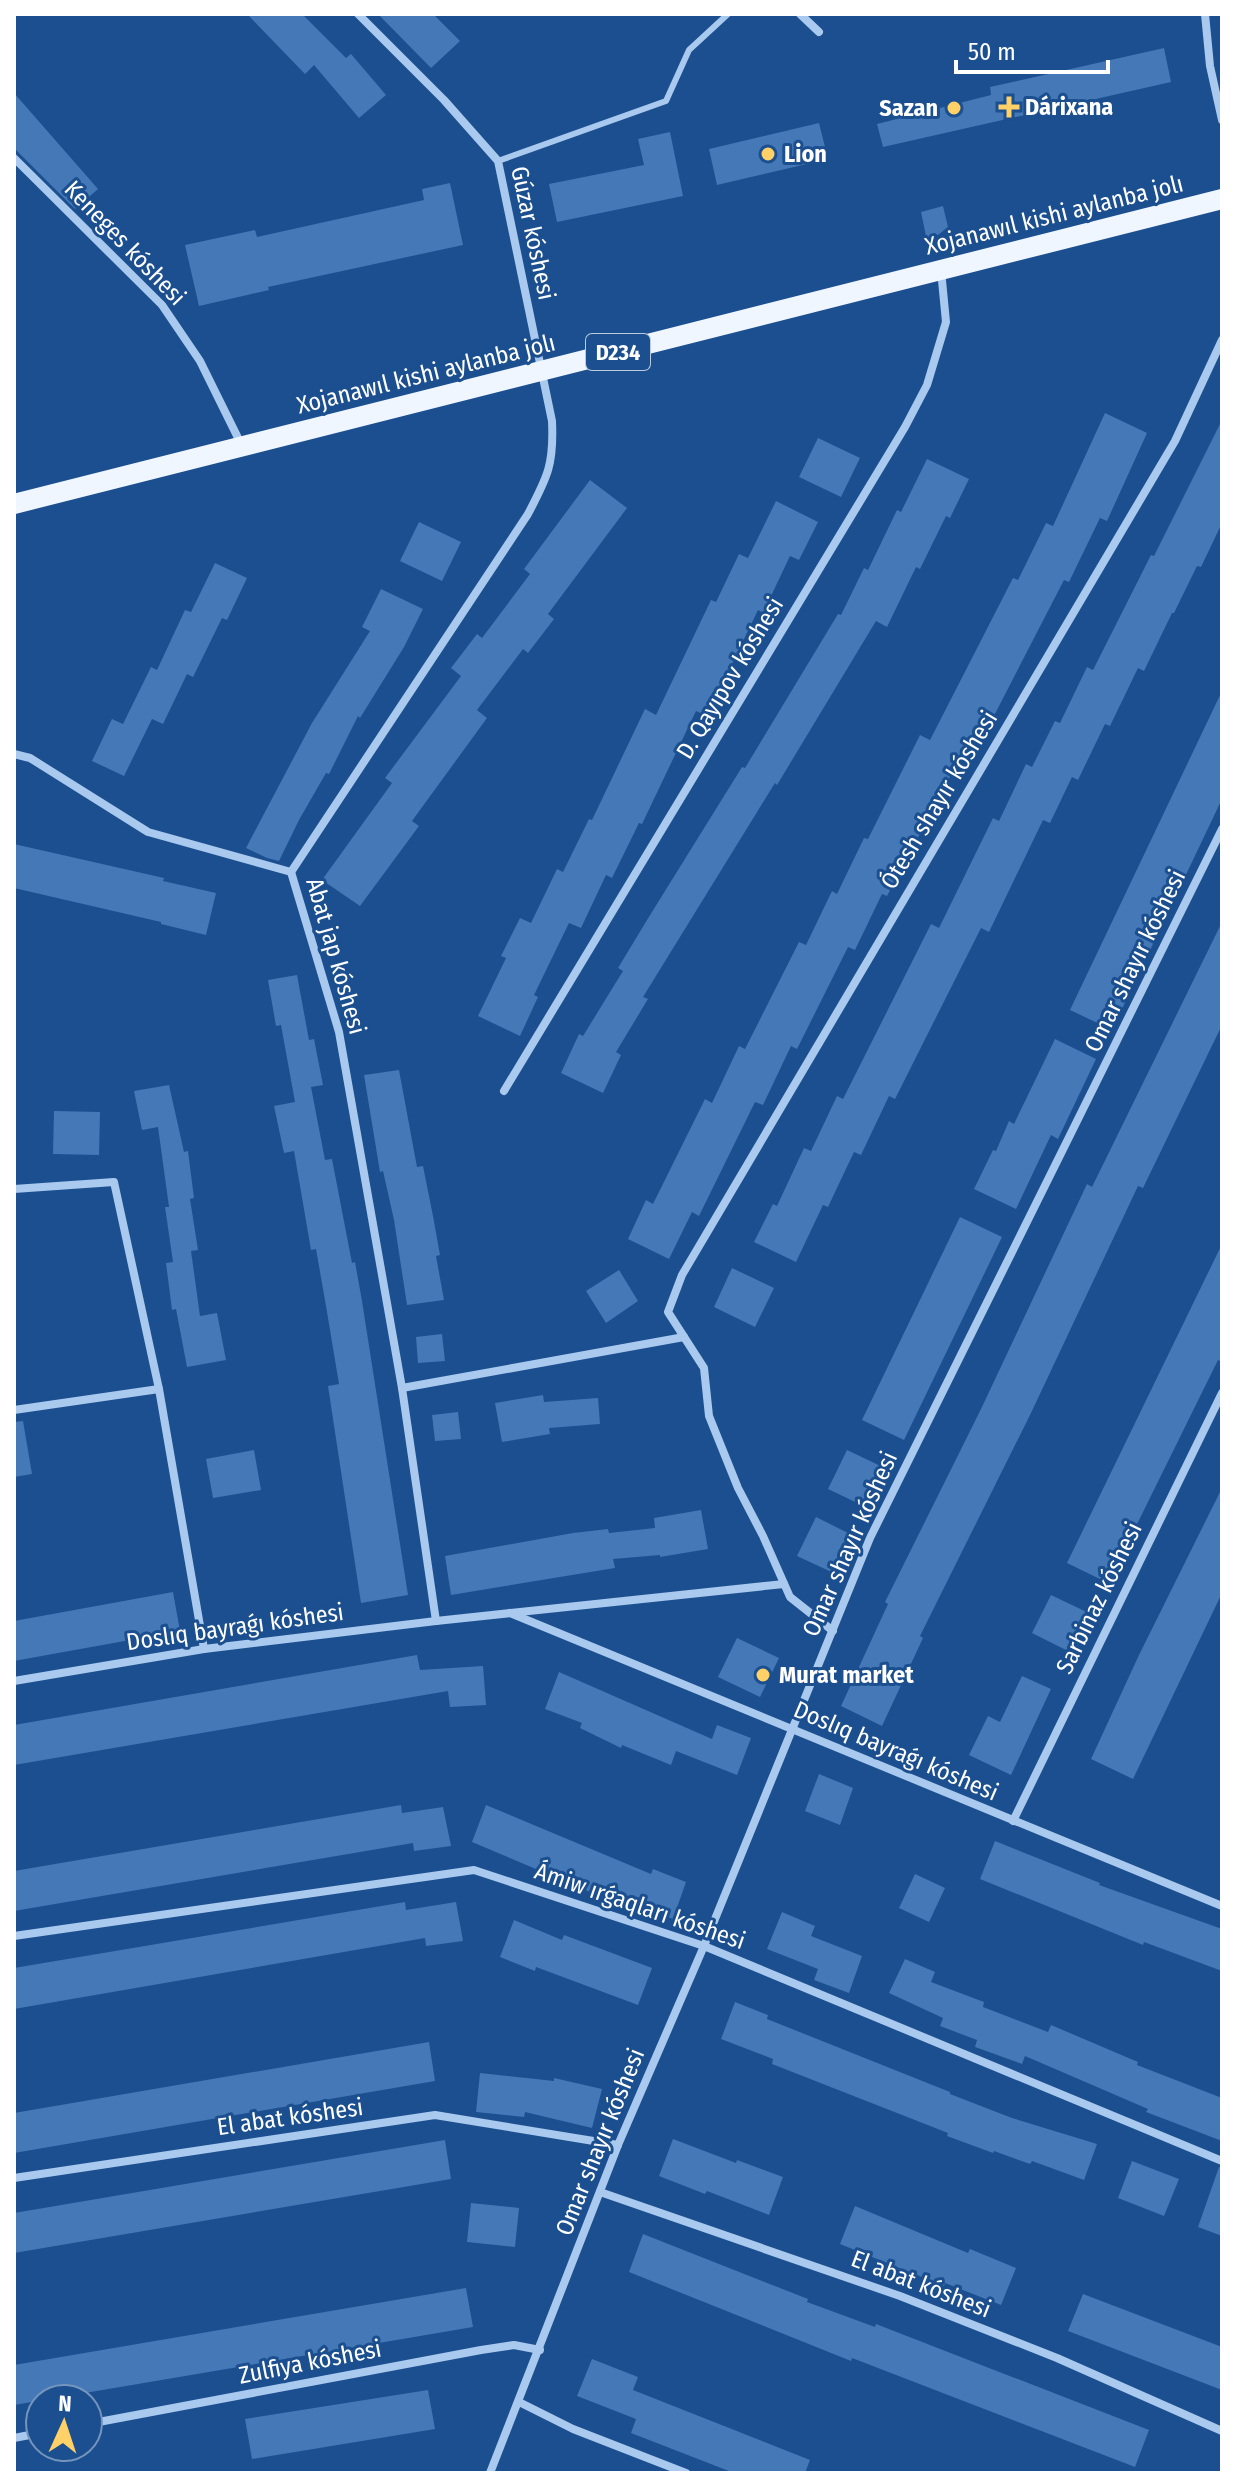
<svg xmlns="http://www.w3.org/2000/svg" width="1236" height="2487" font-family="'Fira Sans Condensed',sans-serif">
<style>
.building{fill:#4478b7}
.lines{fill:none;stroke-linecap:round;stroke-linejoin:round}
.service{stroke:#a9c9ee;stroke-width:6}
.minor{stroke:#a9c9ee;stroke-width:8}
.primary{stroke:#f0f6ff;stroke-width:20}
.poi-dot{fill:#ffd166;stroke:#1b4f8f;stroke-width:3}
.labels{text-anchor:middle;stroke-width:6;stroke-linejoin:round;paint-order:stroke}
.shield{fill:#1b4f8f;stroke:#bbcadd;stroke-width:2}
.shield-label{font-size:22px;font-weight:bold;fill:#fff}
.poi-label{font-size:24px;font-weight:bold;fill:#fff;stroke:#1b4f8f;text-anchor:start}
.street-label{font-size:24px;fill:#fff;stroke:#1b4f8f}
</style>
<rect width="100%" height="100%" fill="#1b4f8f"/>
<g class="building">
<polygon points="247,14 302,14 346,58 351,54 386,95 359,118 314,65 305,74"/>
<polygon points="378,14 433,14 460,41 431,68"/>
<polygon points="1164,48 1171,82 883,147 877,124 991,95 990,87"/>
<polygon points="14,93 98,189 75,209 14,148"/>
<polygon points="819,123 828,159 717,185 709,149"/>
<polygon points="670,132 683,196 557,222 549,184 644,165 638,139"/>
<polygon points="450,183 463,245 268,287 269,290 199,306 185,245 255,230 257,237 424,200 422,189"/>
<polygon points="943,206 948,227 938,235 934,234 927,241 921,212"/>
<polygon points="1105,413 1147,433 1107,521 1100,518 1069,582 1064,580 981,741 971,737 887,896 882,894 855,950 848,947 797,1049 791,1046 763,1105 755,1102 699,1216 692,1212 669,1259 628,1239 646,1200 653,1204 705,1099 712,1103 739,1046 745,1049 799,942 806,945 832,891 837,894 864,838 868,839 920,735 930,740 1013,578 1018,580 1046,523 1053,526"/>
<polygon points="1222,420 1222,523 1201,567 1197,566 1174,613 1172,613 1144,671 1138,668 1110,726 1105,724 1078,780 1072,777 1050,823 1043,820 989,932 981,928 895,1099 889,1096 861,1155 854,1152 828,1207 823,1205 796,1262 754,1242 773,1204 777,1206 804,1148 811,1151 837,1096 843,1099 931,924 939,928 993,818 999,821 1026,764 1032,767 1055,721 1060,723 1087,667 1093,670 1151,555 1154,556"/>
<polygon points="818,438 860,458 841,497 799,477"/>
<polygon points="927,459 969,479 950,518 946,516 920,569 916,567 887,627 876,621 777,785 775,783 643,997 648,999 616,1052 621,1055 603,1093 561,1073 579,1034 583,1036 623,971 618,968 647,920 742,767 745,768 838,614 841,615 864,568 868,570 897,510 901,512"/>
<polygon points="590,480 627,508 548,614 554,619 528,653 523,649 477,710 487,718 412,821 419,826 360,906 322,880 392,783 385,778 461,676 451,668 477,634 482,638 530,574 524,569"/>
<polygon points="776,501 818,522 799,560 790,556 763,613 758,610 707,716 696,711 642,824 639,823 612,878 606,875 581,928 569,923 534,995 538,997 520,1036 478,1016 506,958 501,956 520,918 531,923 557,869 563,872 589,819 592,820 645,709 656,715 711,600 716,602 739,554 748,558"/>
<polygon points="419,522 461,542 442,581 400,561"/>
<polygon points="215,563 247,578 227,620 222,618 193,677 187,674 163,724 152,719 124,776 92,761 112,719 123,724 151,667 157,670 185,610 191,612"/>
<polygon points="381,589 423,609 404,647 360,718 358,716 329,774 326,773 299,820 279,861 267,858 246,848 312,723 370,631 362,627"/>
<polygon points="1222,691 1222,799 1112,1030 1070,1010"/>
<polygon points="14,844 164,878 163,881 216,893 206,935 161,924 161,922 14,888"/>
<polygon points="1222,922 1222,1025 1143,1188 1138,1186 1031,1413 920,1636 923,1638 882,1726 841,1706 888,1604 885,1602 981,1409 1087,1184 1092,1187"/>
<polygon points="297,975 309,1040 314,1039 323,1085 311,1087 325,1160 332,1159 352,1263 355,1262 362,1301 408,1595 361,1603 328,1386 339,1384 326,1306 316,1249 311,1250 294,1151 284,1153 274,1106 295,1102 281,1025 276,1026 268,980"/>
<polygon points="1055,1039 1096,1059 1058,1139 1051,1135 1016,1209 974,1189 993,1150 996,1151 1009,1121 1014,1124"/>
<polygon points="399,1070 417,1167 423,1166 433,1216 440,1255 436,1256 444,1300 407,1305 394,1220 383,1171 380,1172 364,1075"/>
<polygon points="169,1085 184,1152 188,1151 194,1198 190,1199 198,1250 191,1251 200,1316 217,1313 226,1360 187,1367 176,1309 172,1310 166,1263 173,1262 165,1207 169,1207 158,1127 142,1130 134,1091"/>
<polygon points="54,1111 100,1112 99,1155 53,1154"/>
<polygon points="960,1217 1002,1237 904,1440 862,1420"/>
<polygon points="1222,1244 1222,1362 1218,1360 1108,1583 1067,1563"/>
<polygon points="732,1268 774,1288 755,1327 714,1307"/>
<polygon points="619,1270 638,1301 606,1323 586,1291"/>
<polygon points="442,1334 445,1361 418,1363 416,1337"/>
<polygon points="543,1395 544,1402 598,1398 600,1424 549,1428 550,1434 502,1442 495,1403"/>
<polygon points="458,1412 461,1439 435,1441 432,1415"/>
<polygon points="23,1421 32,1474 14,1477 14,1422"/>
<polygon points="254,1450 261,1490 213,1498 206,1459"/>
<polygon points="847,1450 889,1470 870,1509 828,1489"/>
<polygon points="1222,1488 1222,1593 1133,1779 1091,1759 1139,1655"/>
<polygon points="701,1510 708,1549 660,1557 660,1555 613,1559 615,1568 451,1595 445,1556 573,1533 608,1529 609,1533 655,1528 654,1518"/>
<polygon points="816,1517 858,1538 840,1576 797,1556"/>
<polygon points="173,1592 180,1631 14,1661 14,1621"/>
<polygon points="1051,1595 1093,1615 1074,1654 1032,1633"/>
<polygon points="737,1638 779,1658 760,1697 718,1677"/>
<polygon points="417,1655 420,1670 483,1666 486,1705 450,1707 448,1691 14,1765 14,1725"/>
<polygon points="559,1672 712,1739 717,1725 751,1738 737,1775 676,1751 671,1765 622,1745 621,1748 580,1728 582,1723 545,1709"/>
<polygon points="1022,1676 1051,1689 1011,1775 969,1755 988,1716 1000,1722"/>
<polygon points="819,1774 853,1788 840,1825 805,1811"/>
<polygon points="401,1805 402,1813 443,1807 451,1846 414,1851 413,1843 14,1911 14,1871"/>
<polygon points="486,1805 651,1874 653,1869 686,1882 673,1919 616,1896 614,1902 472,1842"/>
<polygon points="995,1841 1100,1883 1099,1885 1222,1929 1222,1971 1144,1942 1143,1945 980,1879"/>
<polygon points="915,1874 945,1888 929,1922 899,1908"/>
<polygon points="405,1902 406,1910 456,1902 463,1941 426,1946 425,1938 14,2009 14,1968"/>
<polygon points="782,1912 815,1926 811,1936 862,1956 849,1993 814,1980 818,1969 767,1949"/>
<polygon points="514,1920 562,1940 564,1935 652,1968 638,2005 536,1967 535,1971 500,1957"/>
<polygon points="905,1959 935,1972 931,1982 984,2002 983,2007 1048,2032 1051,2025 1138,2062 1137,2065 1222,2098 1222,2141 1146,2112 1148,2109 1025,2056 1022,2064 975,2047 977,2040 940,2026 943,2018 889,1993"/>
<polygon points="735,2002 768,2015 767,2019 950,2092 950,2094 1012,2118 1097,2144 1084,2180 1032,2161 1030,2164 994,2151 993,2153 947,2136 948,2133 772,2064 773,2059 721,2039"/>
<polygon points="429,2042 435,2081 14,2153 14,2113"/>
<polygon points="480,2073 554,2081 554,2078 602,2089 592,2128 525,2112 524,2117 476,2112"/>
<polygon points="673,2139 736,2163 737,2160 783,2177 769,2215 707,2191 705,2194 659,2176"/>
<polygon points="445,2140 451,2179 14,2253 14,2213"/>
<polygon points="1132,2161 1179,2179 1164,2216 1118,2198"/>
<polygon points="1219,2167 1222,2168 1222,2236 1198,2227"/>
<polygon points="471,2203 519,2208 515,2247 467,2242"/>
<polygon points="855,2206 968,2253 970,2249 1016,2268 1001,2305 945,2283 944,2286 840,2244"/>
<polygon points="643,2234 808,2299 807,2302 875,2327 876,2324 1149,2430 1135,2467 852,2358 851,2361 629,2272"/>
<polygon points="466,2288 473,2327 14,2405 14,2365"/>
<polygon points="1083,2294 1222,2347 1222,2390 1068,2331"/>
<polygon points="592,2359 638,2377 633,2390 810,2460 805,2473 734,2473 631,2433 636,2419 577,2396"/>
<polygon points="428,2390 435,2429 252,2459 245,2419"/>
</g>
<g class="lines">
<polyline class="service" points="498,161 666,101 689,50 728,14"/>
<g class="minor">
<polyline points="800,14 819,32"/>
<polyline points="1205,14 1210,66 1222,120"/>
<polyline points="14,158 162,305 200,361 242,446"/>
<polyline points="14,754 30,758 148,832 291,872"/>
<path d="M291,872l237,-358c20,-38 26,-50 24,-93l-54,-260 -54,-61 -86,-86"/>
<polyline points="291,872 339,1032 402,1388 436,1621"/>
<polyline points="504,1091 905,427 927,385 946,322 941,270"/>
<polyline points="14,1189 114,1182 159,1389 204,1649"/>
<polyline points="402,1388 684,1337"/>
<polyline points="14,1410 159,1389"/>
<polyline points="510,1613 1222,1906"/>
<polyline points="833,1631 790,1597 763,1536 738,1488 709,1416 704,1368 668,1312 682,1275 1175,441 1222,340"/>
<polyline points="14,1681 204,1649 436,1621 784,1584"/>
<polyline points="1013,1821 1222,1393"/>
<polyline points="14,1936 474,1870 704,1946 1222,2161"/>
<polyline points="14,2178 435,2115 618,2145"/>
<polyline points="600,2192 900,2296 1057,2358 1222,2431"/>
<polyline points="519,2402 573,2429 686,2473"/>
<polyline points="88,2424 481,2350 514,2345 540,2350"/>
<polyline points="14,2438 40,2433"/>
<polyline points="490,2473 618,2145 704,1946 870,1538 1222,829"/>
</g>
<polyline class="primary" points="14,504 1222,199"/>
</g>
<g class="poi-dot">
<path d="M1005 95h8v8h8v8h-8v8h-8v-8h-8v-8h8z"/>
<circle cx="954" cy="108" r="8"/>
<circle cx="768" cy="154" r="8"/>
<circle cx="763" cy="1675" r="8"/>
</g>
<g class="labels">
<rect class="shield" x="586" y="334" width="64" height="36" rx="6"/>
<g class="shield-label">
<text x="618" y="360">D234</text>
</g>
<g class="poi-label">
<text x="1025" y="115">Dárixana</text>
<text x="938" y="116" text-anchor="end">Sazan</text>
<text x="784" y="162">Lion</text>
<text x="779" y="1683">Murat market</text>
</g>
<g class="street-label">
<text transform="translate(1054 215) rotate(-14)" y="8">Xojanawıl kishi aylanba jolı</text>
<text transform="translate(533 233) rotate(78)" y="8">Gúzar kóshesi</text>
<text transform="translate(125 243) rotate(46)" y="8">Keneges kóshesi</text>
<text transform="translate(426 374) rotate(-14)" y="8">Xojanawıl kishi aylanba jolı</text>
<text transform="translate(730 678) rotate(-59)" y="8">D. Qayıpov kóshesi</text>
<text transform="translate(939 800) rotate(-59)" y="8">Ótesh shayır kóshesi</text>
<text transform="translate(336 956) rotate(74)" y="8">Abat jap kóshesi</text>
<text transform="translate(1135 961) rotate(-64)" y="8">Omar shayır kóshesi</text>
<text transform="translate(850 1544) rotate(-66)" y="8">Omar shayır kóshesi</text>
<text transform="translate(1099 1598) rotate(-64)" y="8">Sarbinaz kóshesi</text>
<text transform="translate(235 1627) rotate(-8)" y="8">Doslıq bayraǵı kóshesi</text>
<text transform="translate(896 1751) rotate(23)" y="8">Doslıq bayraǵı kóshesi</text>
<text transform="translate(640 1906) rotate(19)" y="8">Ámiw ırǵaqları kóshesi</text>
<text transform="translate(290 2117) rotate(-8)" y="8">El abat kóshesi</text>
<text transform="translate(600 2142) rotate(-68)" y="8">Omar shayır kóshesi</text>
<text transform="translate(921 2284) rotate(21)" y="8">El abat kóshesi</text>
<text transform="translate(310 2362) rotate(-11)" y="8">Zulfiya kóshesi</text>
</g>
</g>
<rect width="1236" height="2487" fill="none" stroke="#ffffff" stroke-width="32"/>
<g transform="translate(64 2423) rotate(3)"><circle r="38" fill="#1b4f8f" stroke="#7695bc" stroke-width="2"/>
<path d="M0-6L14 30L0 20L-14 30Z" fill="#ffd166"/>
<text y="-12" font-size="22" font-weight="bold" text-anchor="middle" fill="#ffffff">N</text>
</g>
<path d="M956 60v12h152v-12" fill="none" stroke="#ffffff" stroke-width="4"/>
<text x="968" y="60" font-size="24" fill="#ffffff" stroke="#1b4f8f" stroke-width="6" paint-order="stroke">50 m</text>
</svg>
